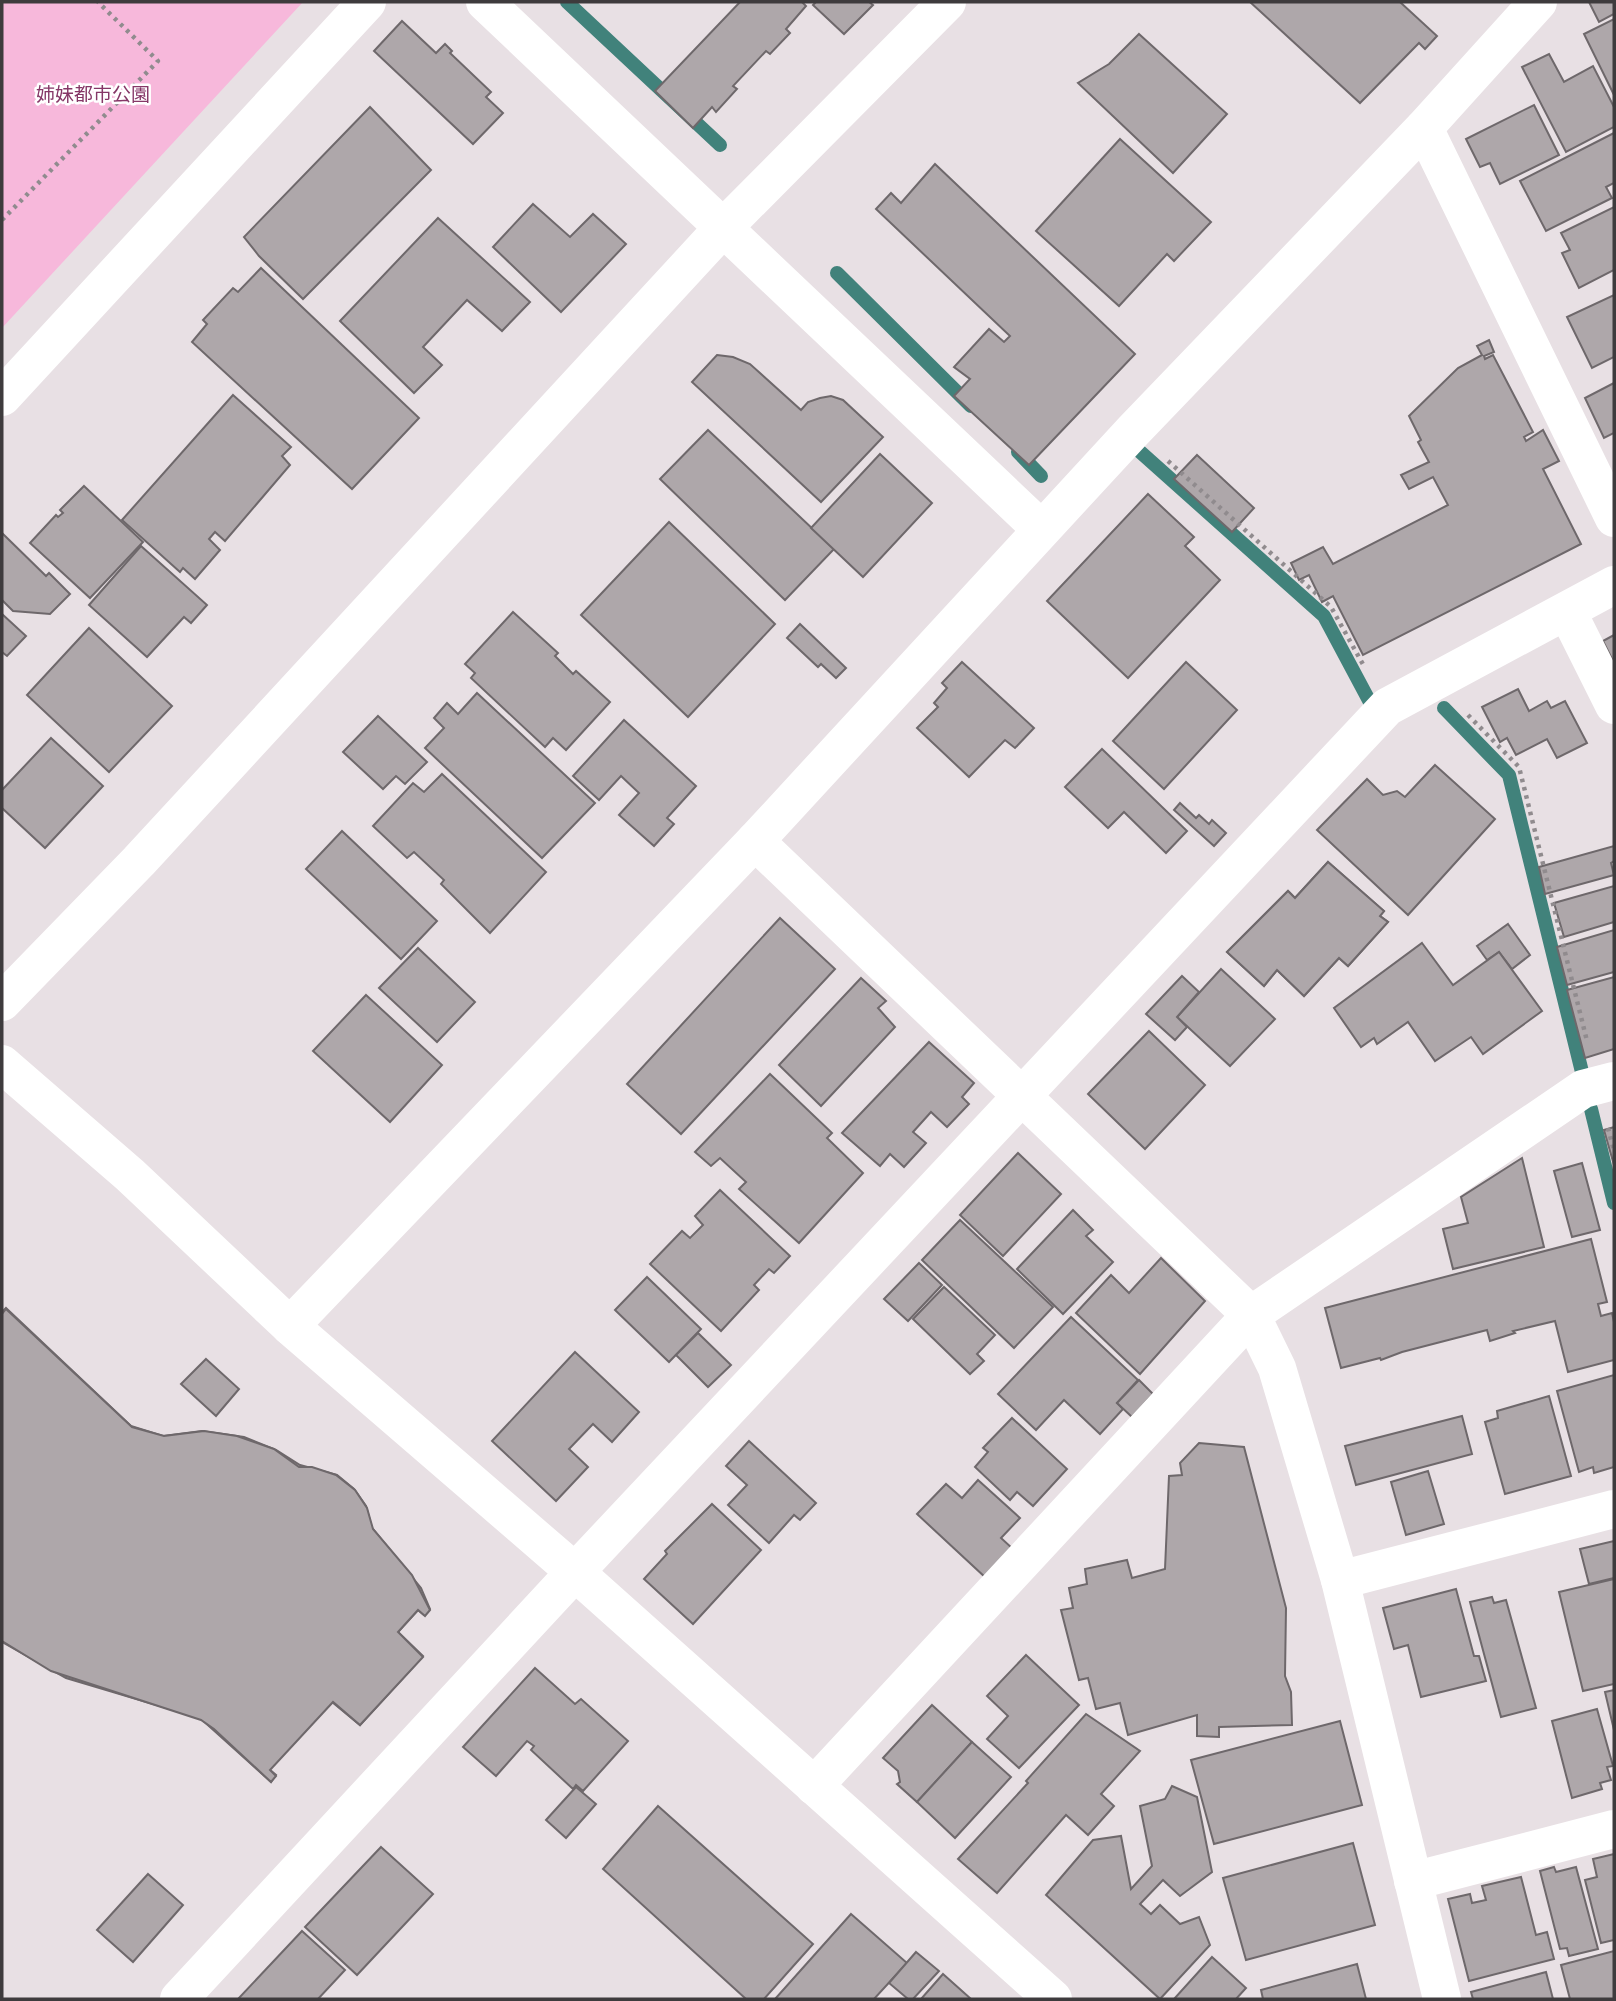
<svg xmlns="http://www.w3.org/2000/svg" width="1616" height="2001" font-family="Cabin,'Noto Sans JP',sans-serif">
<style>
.green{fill:#f7b8db}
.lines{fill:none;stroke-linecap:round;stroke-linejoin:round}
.stream{stroke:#41827b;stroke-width:14}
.building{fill:#aea7aa;stroke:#6e686b;stroke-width:2}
.path{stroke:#908b8e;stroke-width:4.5;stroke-dasharray:3.5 5;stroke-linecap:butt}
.minor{stroke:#fff;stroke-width:38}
.labels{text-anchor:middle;stroke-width:5;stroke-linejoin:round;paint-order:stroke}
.park-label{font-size:19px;fill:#853767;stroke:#fff}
</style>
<rect width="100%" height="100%" fill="#e8e0e4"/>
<polygon class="green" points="2,2 303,2 2,328"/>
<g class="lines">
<g class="stream">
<polyline points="567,2 720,145"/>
<polyline points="837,273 971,406"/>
<polyline points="1137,449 1324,616 1372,706"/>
<polyline points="1018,452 1041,476"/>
<polyline points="1444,708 1509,775 1582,1072"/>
<polyline points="1591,1109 1614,1203"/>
</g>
</g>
<g class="building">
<polygon points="740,2 802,2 806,6 786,29 790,33 770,54 766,51 733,86 737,89 716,112 712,107 693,128 655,91"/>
<polygon points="816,2 869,2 873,5 844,34 813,5"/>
<polygon points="1250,2 1400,2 1437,36 1425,49 1419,43 1360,103"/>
<polygon points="1589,2 1614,2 1614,14 1599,22"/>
<polygon points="1614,19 1614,95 1584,34"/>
<polygon points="402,21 436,53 445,44 452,51 450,53 491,92 486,97 503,113 473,144 374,51"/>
<polygon points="1139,34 1227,114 1173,173 1078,83 1109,64"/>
<polygon points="1549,54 1564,82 1593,66 1614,107 1614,127 1566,152 1522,67"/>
<polygon points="1534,105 1559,155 1500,184 1490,163 1480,167 1466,139"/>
<polygon points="370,107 431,170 303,299 259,256 244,237"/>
<polygon points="1614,133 1614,183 1606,187 1612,198 1546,231 1520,181"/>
<polygon points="1120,139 1211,222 1174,261 1167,254 1119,306 1036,231"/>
<polygon points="935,164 1135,354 1029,465 954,396 970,379 954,367 989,329 1004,342 1010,336 876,209 891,193 901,203"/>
<polygon points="533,204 570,237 593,214 626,244 561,312 493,247"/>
<polygon points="1614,207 1614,270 1579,288 1562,253 1570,250 1561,233"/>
<polygon points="438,218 530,302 502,331 467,300 423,347 442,365 414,393 340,321"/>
<polygon points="261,268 419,418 352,489 192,342 207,324 203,320 233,288 238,292"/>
<polygon points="1614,295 1614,357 1592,368 1567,317"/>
<polygon points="1489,340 1494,352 1484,356 1485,359 1493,355 1533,432 1524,437 1526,441 1543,430 1559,461 1543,469 1581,544 1363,655 1333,596 1322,602 1309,575 1299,580 1291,563 1323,547 1333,564 1448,505 1433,477 1409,489 1401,475 1429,462 1418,442 1421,440 1409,416 1458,368 1482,355 1477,346"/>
<polygon points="717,355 733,357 750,364 801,410 808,402 820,398 831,396 843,400 883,437 821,502 692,382"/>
<polygon points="1614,383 1614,433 1604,438 1585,398"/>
<polygon points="233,395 291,447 282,456 290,465 225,541 215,532 209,539 220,550 195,579 183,568 180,572 122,520"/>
<polygon points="708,430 834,549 785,600 660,479"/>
<polygon points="880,454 932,503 863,577 811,528"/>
<polygon points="1197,455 1254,508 1232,532 1174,479"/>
<polygon points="84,486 143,542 90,598 30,543 56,515 58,517 63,513 60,510"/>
<polygon points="1148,494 1194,537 1185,546 1220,580 1128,678 1047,601"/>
<polygon points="669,522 775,624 688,717 581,615"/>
<polygon points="2,533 46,576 49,573 70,594 50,614 13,611 2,600"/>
<polygon points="141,546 207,605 191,623 184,617 147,657 89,605"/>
<polygon points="513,612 558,653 555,656 573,674 576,671 610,702 566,750 553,738 545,747 471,678 475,673 465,664"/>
<polygon points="2,614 26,636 7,656 2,652"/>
<polygon points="800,624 846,668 836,678 821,664 818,667 787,638"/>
<polygon points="89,628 172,706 109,772 27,695"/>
<polygon points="1614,635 1614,663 1603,641"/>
<polygon points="962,662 1034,728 1015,748 1005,740 969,777 917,728 938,707 934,703 947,688 942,683"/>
<polygon points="1186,662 1237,710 1164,789 1113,741"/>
<polygon points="1518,689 1529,711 1547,701 1551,708 1565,701 1587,743 1557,758 1547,739 1516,755 1507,738 1500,742 1482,707"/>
<polygon points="477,693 595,803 542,858 425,748 444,728 434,718 447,703 458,714"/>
<polygon points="378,716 427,762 405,784 396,776 383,789 343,752"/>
<polygon points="624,720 696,786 667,818 674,824 654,846 619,815 639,793 621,776 599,800 573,776"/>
<polygon points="51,738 103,786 45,848 2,808 2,790"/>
<polygon points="1102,749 1187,831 1166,853 1124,812 1108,828 1065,787"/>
<polygon points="1435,765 1495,819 1408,915 1317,830 1367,779 1383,795 1397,791 1405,797"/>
<polygon points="442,774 546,872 490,933 441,884 444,880 414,852 407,858 373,826 413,783 424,792"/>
<polygon points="1180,803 1196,818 1199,815 1209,824 1212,820 1226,833 1214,846 1174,810"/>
<polygon points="342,831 437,921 401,959 306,869"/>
<polygon points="1614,846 1614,861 1611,863 1614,875 1545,894 1539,867"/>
<polygon points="1328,862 1384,911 1380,916 1388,922 1348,966 1339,958 1304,996 1277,970 1264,986 1227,952 1288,891 1295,898"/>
<polygon points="1328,862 1384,911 1380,916 1388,922 1348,966 1339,958 1304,996 1277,970 1264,986 1227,952 1288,891 1295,898"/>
<polygon points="1614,886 1614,922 1564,937 1554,903"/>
<polygon points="780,918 835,969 681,1134 627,1084"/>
<polygon points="1508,924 1530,955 1512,969 1499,952 1487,960 1477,946"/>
<polygon points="1614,930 1614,972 1567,985 1557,947"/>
<polygon points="1422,943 1453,985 1499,952 1542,1011 1483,1054 1471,1037 1435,1061 1408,1022 1377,1044 1374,1038 1361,1047 1334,1008"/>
<polygon points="418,948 475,1002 437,1042 379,988"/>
<polygon points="1221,969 1275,1019 1230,1066 1177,1017"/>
<polygon points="1182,976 1199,992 1177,1017 1187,1027 1175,1040 1146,1014"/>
<polygon points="1614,977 1614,1049 1585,1058 1567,990"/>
<polygon points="861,978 886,1001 878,1008 895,1027 821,1106 779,1065"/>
<polygon points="366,995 442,1065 390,1122 313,1051"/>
<polygon points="1149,1031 1205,1085 1145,1149 1088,1094"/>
<polygon points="929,1042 974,1083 962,1097 969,1104 947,1127 931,1112 913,1132 926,1143 904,1167 890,1154 880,1166 842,1133"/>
<polygon points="770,1074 832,1133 827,1138 863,1173 799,1243 739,1189 746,1182 720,1158 711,1166 695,1152"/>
<polygon points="1614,1127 1614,1165 1604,1130"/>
<polygon points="1018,1153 1061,1194 1003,1256 960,1215"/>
<polygon points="1522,1158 1544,1247 1453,1269 1443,1229 1468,1223 1461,1197"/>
<polygon points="1582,1163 1600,1230 1572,1237 1554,1171"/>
<polygon points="720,1190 790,1256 774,1273 769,1269 754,1285 759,1290 721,1331 650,1264 682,1231 690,1238 703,1225 695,1216"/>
<polygon points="1073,1210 1093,1230 1086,1236 1113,1262 1063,1314 1017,1269"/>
<polygon points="960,1220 1053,1307 1014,1348 922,1260"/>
<polygon points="1591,1239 1607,1302 1598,1304 1601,1316 1612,1313 1614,1322 1614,1360 1568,1372 1555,1321 1513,1331 1515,1333 1490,1341 1487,1330 1402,1352 1381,1360 1380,1358 1341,1368 1325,1308"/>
<polygon points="1161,1258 1205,1301 1140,1374 1076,1313 1111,1275 1129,1293"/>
<polygon points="919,1263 942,1285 908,1321 884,1299"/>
<polygon points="647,1277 701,1329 669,1362 615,1310"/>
<polygon points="944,1287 995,1335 977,1354 984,1361 970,1374 913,1319"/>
<polygon points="6,1308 131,1426 163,1436 202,1431 244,1437 276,1450 300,1465 337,1475 354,1489 366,1506 372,1528 421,1588 430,1609 424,1615 418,1610 398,1632 423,1656 360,1725 332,1702 269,1769 276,1775 271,1782 200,1718 66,1678 2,1642 2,1312"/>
<polygon points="6,1309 132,1427 164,1436 204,1431 237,1436 274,1449 299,1467 312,1467 336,1475 355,1490 367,1508 373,1529 412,1575 430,1610 425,1616 418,1610 398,1632 423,1657 360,1725 333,1702 270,1770 276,1776 271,1782 214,1729 201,1720 51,1671 2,1641 2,1314"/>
<polygon points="1071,1317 1138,1380 1117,1403 1123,1409 1100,1434 1064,1400 1036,1430 998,1394"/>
<polygon points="698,1333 731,1365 708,1387 676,1355"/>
<polygon points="575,1352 639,1412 612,1442 593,1424 569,1449 588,1467 556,1501 492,1441"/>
<polygon points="206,1359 239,1389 216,1416 181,1384"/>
<polygon points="1614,1375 1614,1467 1594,1473 1593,1467 1579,1472 1557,1391"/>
<polygon points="1139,1380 1153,1394 1132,1417 1117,1403"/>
<polygon points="1549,1396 1571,1476 1505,1494 1485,1422 1498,1418 1497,1411"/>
<polygon points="1462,1416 1472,1454 1356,1485 1345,1446"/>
<polygon points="1012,1418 1067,1469 1033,1506 1017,1492 1010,1500 975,1467 988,1452 983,1448"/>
<polygon points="749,1441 816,1503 800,1520 794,1515 769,1543 728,1505 747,1485 726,1466"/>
<polygon points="1199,1443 1244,1447 1286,1608 1285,1676 1291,1692 1292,1725 1219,1727 1219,1737 1197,1736 1197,1715 1128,1735 1120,1703 1096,1709 1088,1678 1079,1680 1061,1610 1073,1608 1069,1588 1087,1584 1085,1569 1127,1560 1132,1578 1165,1569 1169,1476 1182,1475 1180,1463"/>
<polygon points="1428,1471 1444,1524 1406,1535 1391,1482"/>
<polygon points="978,1480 1020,1518 1001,1538 1013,1549 986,1578 917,1514 946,1484 962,1498"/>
<polygon points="712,1504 761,1550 693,1624 644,1579 667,1554 665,1551"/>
<polygon points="1614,1541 1614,1578 1589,1584 1580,1549"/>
<polygon points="1614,1579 1614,1684 1583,1691 1559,1592"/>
<polygon points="1456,1589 1474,1656 1479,1656 1486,1681 1421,1697 1408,1645 1394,1649 1383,1608"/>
<polygon points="1492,1597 1494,1603 1506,1600 1536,1708 1501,1717 1470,1602"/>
<polygon points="1026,1655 1079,1705 1019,1768 987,1739 1008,1716 987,1696"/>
<polygon points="535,1668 575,1704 581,1699 628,1741 583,1791 576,1785 573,1789 531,1750 534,1746 527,1741 496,1776 463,1747"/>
<polygon points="1614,1690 1614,1730 1605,1692"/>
<polygon points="932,1705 972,1742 917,1802 897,1784 900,1782 898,1771 883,1758"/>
<polygon points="1597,1709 1613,1766 1607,1767 1611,1780 1600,1783 1602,1789 1572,1798 1552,1721"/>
<polygon points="1086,1714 1140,1751 1101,1794 1114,1806 1088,1835 1066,1815 997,1893 958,1859 1028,1783 1026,1781"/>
<polygon points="1340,1721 1362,1805 1214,1844 1191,1760"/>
<polygon points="972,1742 1011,1777 955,1838 917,1802"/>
<polygon points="1172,1786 1197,1797 1212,1872 1180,1896 1163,1880 1140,1904 1151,1914 1160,1905 1180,1924 1199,1917 1210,1945 1160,1999 1046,1895 1093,1840 1121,1836 1131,1889 1152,1866 1140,1806 1165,1799"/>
<polygon points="576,1787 596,1804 566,1838 546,1820"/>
<polygon points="658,1806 813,1944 764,1999 746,1999 603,1869"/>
<polygon points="1353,1843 1375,1925 1246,1960 1223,1878"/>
<polygon points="381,1847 433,1894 357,1975 305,1927"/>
<polygon points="1614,1854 1614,1940 1601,1943 1585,1880 1597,1877 1593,1859"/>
<polygon points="1554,1867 1556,1872 1576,1867 1598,1949 1569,1956 1567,1948 1560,1949 1540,1871"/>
<polygon points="148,1874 183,1905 133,1962 97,1930"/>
<polygon points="1521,1877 1536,1935 1547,1932 1554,1959 1469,1981 1448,1899 1470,1894 1472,1903 1486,1900 1482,1886"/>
<polygon points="851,1914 907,1963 874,1999 775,1999"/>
<polygon points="302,1931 345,1970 318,1999 238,1999"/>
<polygon points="1614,1951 1614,1999 1570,1999 1561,1965"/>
<polygon points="916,1952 939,1971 913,1999 908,1999 889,1983"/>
<polygon points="1212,1957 1246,1988 1236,1999 1174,1999"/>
<polygon points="1357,1964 1366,1999 1263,1999 1261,1990"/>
<polygon points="1546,1972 1553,1999 1473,1999 1471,1992"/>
<polygon points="943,1974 971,1999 921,1999"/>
</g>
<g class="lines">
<g class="path">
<polyline points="2,220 158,61 98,2"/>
<polyline points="1168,461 1331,607 1365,668"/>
<polyline points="1468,715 1519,767 1587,1041"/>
<polyline points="1608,1128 1614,1151"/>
</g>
<g class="minor">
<polyline points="485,2 1041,529"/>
<polyline points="1424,128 1614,518"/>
<polyline points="2,397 367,2"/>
<polyline points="1567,611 1614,705"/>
<polyline points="755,841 1251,1315 1277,1368 1340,1580 1442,1999"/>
<polyline points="2,1002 139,861 723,228 947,2"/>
<polyline points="2,1064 130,1175 290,1326 575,1572 1053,1999"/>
<polyline points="290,1326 755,841 1133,431 1424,128 1538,2"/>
<polyline points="1340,1580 1614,1509"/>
<polyline points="814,1786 1251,1315 1583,1089 1614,1081"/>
<polyline points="1413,1881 1614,1829"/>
<polyline points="179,1999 575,1572 1387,707 1614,585"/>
</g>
</g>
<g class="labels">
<g class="park-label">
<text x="93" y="101">姉妹都市公園</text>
</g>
</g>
<rect width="1616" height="2001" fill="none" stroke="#3e3b3d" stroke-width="7"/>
</svg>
